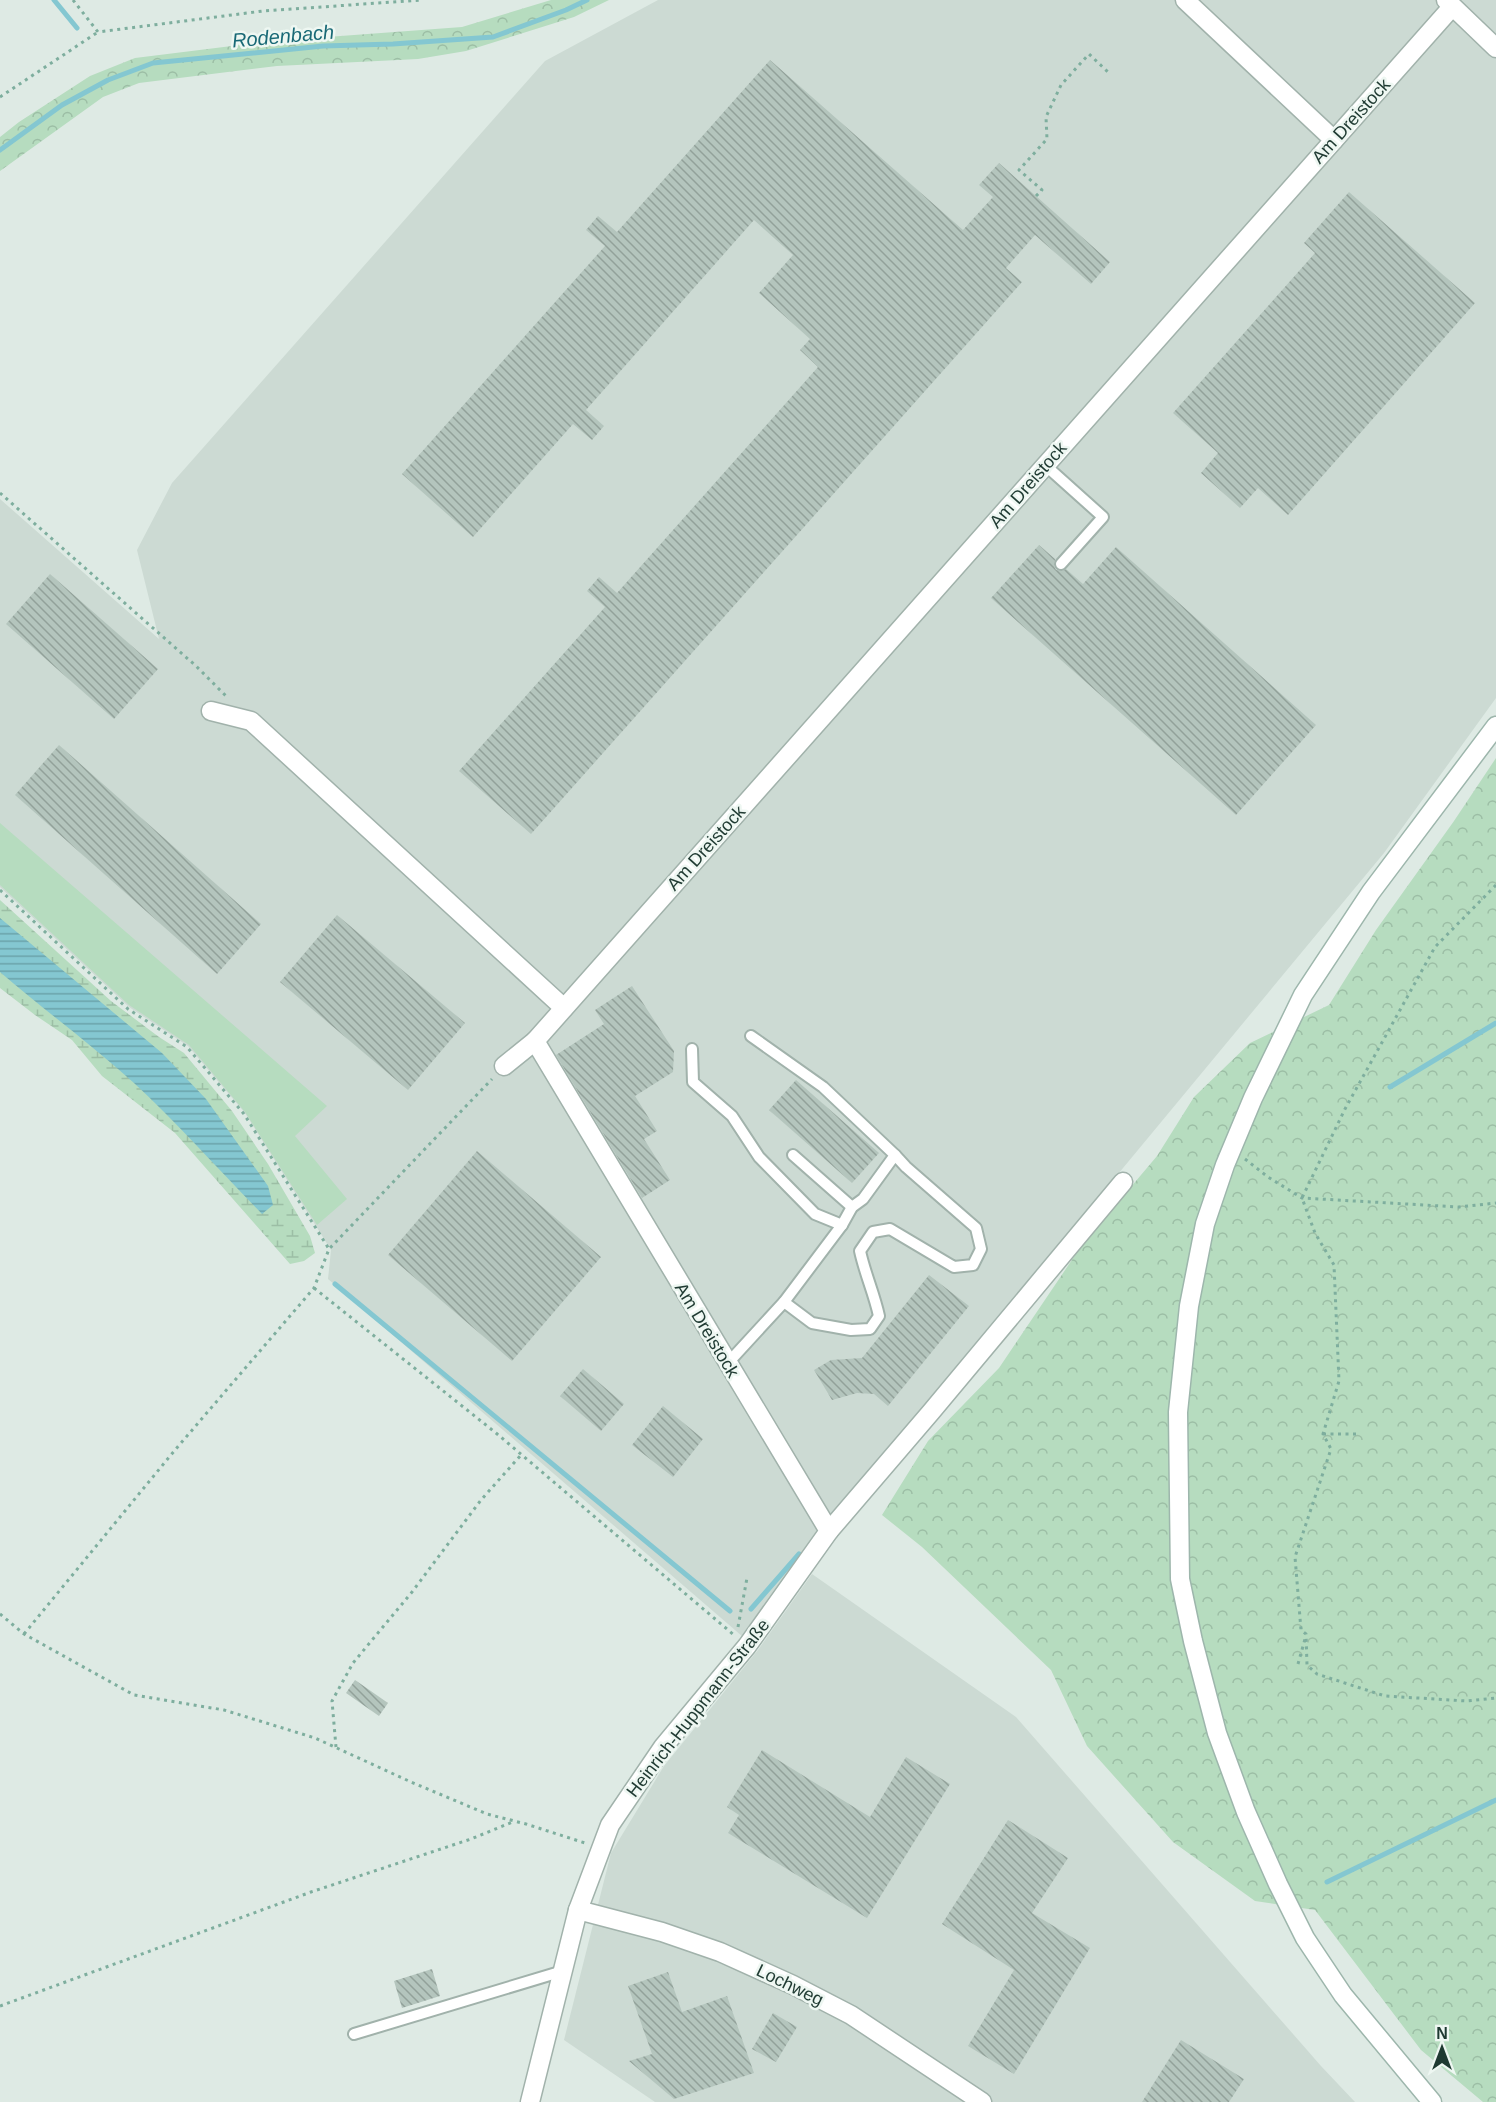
<svg xmlns="http://www.w3.org/2000/svg" width="1496" height="2102" font-family="Helvetica,sans-serif">
<style>
.built{fill:#ccdad3}
.green{fill:#b6dcbf}
.forest{fill:url(#forest-crowns)}
.wetland{fill:url(#wetland-marsh)}
.water{fill:url(#water-rules)}
.lines{fill:none;stroke-linecap:round;stroke-linejoin:round}
.stream{stroke:#84c7d1;stroke-width:5}
.building{fill:url(#building-back-hatch)}
.service-casing{stroke:#a1b2ab;stroke-width:14}
.minor-casing{stroke:#a1b2ab;stroke-width:21}
.tertiary-casing{stroke:#a1b2ab;stroke-width:21}
.secondary-casing{stroke:#9db6ac;stroke-width:21}
.path{stroke:#7eae9e;stroke-width:3;stroke-dasharray:3 4.5;stroke-linecap:butt}
.service{stroke:#fff;stroke-width:10}
.minor{stroke:#fff;stroke-width:18}
.tertiary{stroke:#fff;stroke-width:18}
.secondary{stroke:#fff;stroke-width:18}
.labels{text-anchor:middle;stroke-width:5;stroke-linejoin:round;paint-order:stroke}
.street-label{font-size:18px;fill:#1f3a32;stroke:#eef7f2}
.water-label{font-size:20px;font-style:italic;fill:#196976;stroke:#eef7f2}
</style>
<defs>
<pattern id="forest-crowns" width="20" height="18" patternUnits="userSpaceOnUse" patternTransform="scale(1.5)"><rect width="20" height="18" fill="#b6dcbf"/><path d="M2 6a3 3 0 1 1 6 0M12 15a3 3 0 1 1 6 0" fill="none" stroke="#9cbea5"/></pattern>
<pattern id="wetland-marsh" width="20" height="14" patternUnits="userSpaceOnUse" patternTransform="scale(1.5)"><rect width="20" height="14" fill="#b6dcbf"/><path d="M1 5h8M5 5V1M11 12h8M15 12V8" fill="none" stroke="#9cbea5"/></pattern>
<pattern id="water-rules" width="6" height="5" patternUnits="userSpaceOnUse" patternTransform="scale(1.5)"><rect width="6" height="5" fill="#84c7d1"/><path d="M0 2.5h6" fill="none" stroke="#6ba3aa"/></pattern>
<pattern id="building-back-hatch" width="6" height="6" patternUnits="userSpaceOnUse" patternTransform="scale(1.5)"><rect width="6" height="6" fill="#b4c5bd"/><path d="M-1 5l2 2M0 0l6 6M5-1l2 2" fill="none" stroke="#92a19a"/></pattern>
</defs>
<rect width="100%" height="100%" fill="#deeae4"/>
<g class="built">
<polygon points="658,0 1496,0 1496,698 1384,853 1075,1226 833,1542 757,1649 328,1279 331,1250 245,1113 188,1046 129,1007 0,887 0,499 159,639 137,550 172,483 545,61"/>
<polygon points="812,1574 1016,1717 1321,2066 1355,2102 655,2102 564,2040 611,1853 664,1766 758,1650"/>
</g>
<polygon class="green" points="0,823 327,1106 295,1136 347,1199 317,1225 245,1112 189,1045 129,1005 0,885"/>
<g class="forest">
<polygon points="551,0 609,0 574,17 466,51 418,59 277,66 139,83 103,97 0,171 0,137 19,122 90,76 135,58 273,41 462,27"/>
<polygon points="1496,758 1496,2102 1483,2102 1421,2050 1315,1910 1255,1901 1173,1842 1087,1746 1051,1670 922,1547 882,1515 928,1441 999,1368 1082,1245 1157,1156 1194,1097 1250,1043 1329,1005 1376,930 1454,821"/>
</g>
<polygon class="wetland" points="0,900 111,1001 159,1037 184,1053 232,1111 268,1164 310,1236 315,1253 304,1261 290,1264 175,1133 102,1076 72,1040 35,1015 0,988"/>
<path class="water" d="M0,918l162,135 44,46 62,87 5,19 -11,9c-43,-44 -84,-90 -128,-131 -43,-39 -90,-73 -134,-111z"/>
<g class="lines">
<g class="stream">
<polyline points="54,0 77,28"/>
<polyline points="0,150 62,105 108,80 153,63 323,46 393,44 493,37 566,10 587,0"/>
<polyline points="1390,1087 1496,1023"/>
<polyline points="335,1284 730,1611"/>
<polyline points="751,1609 799,1554"/>
<polyline points="1327,1882 1496,1800"/>
</g>
</g>
<g class="building">
<polygon points="770,60 963,230 993,197 979,185 999,163 1110,262 1091,284 1035,235 1006,268 1022,282 531,834 459,771 605,607 587,591 599,577 617,593 818,367 800,350 810,339 759,293 793,255 754,220 586,410 604,426 592,440 573,424 473,537 402,474 605,246 586,230 598,216 617,232"/>
<polygon points="1349,192 1475,303 1288,515 1258,488 1240,508 1201,473 1218,453 1173,413 1315,253 1304,243"/>
<polygon points="1039,545 1055,559 1054,566 1056,570 1063,571 1066,569 1083,584 1116,547 1316,725 1236,815 991,598"/>
<polygon points="50,574 158,669 114,719 6,624"/>
<polygon points="59,745 261,924 217,974 15,795"/>
<polygon points="337,915 465,1023 408,1090 280,982"/>
<polygon points="632,986 674,1051 673,1072 635,1096 657,1131 644,1139 670,1180 642,1198 556,1055 604,1024 595,1010"/>
<polygon points="796,1080 879,1153 852,1183 769,1110"/>
<polygon points="477,1151 601,1257 512,1361 388,1255"/>
<polygon points="929,1275 969,1306 888,1406 874,1394 857,1393 832,1400 814,1370 831,1360 862,1358"/>
<polygon points="583,1369 624,1404 601,1431 560,1396"/>
<polygon points="663,1406 703,1439 673,1477 632,1445"/>
<polygon points="355,1680 388,1703 379,1716 346,1693"/>
<polygon points="762,1750 870,1817 906,1757 950,1784 867,1918 728,1833 739,1815 727,1807"/>
<polygon points="1008,1820 1068,1858 1032,1913 1090,1948 1014,2074 968,2046 1014,1970 942,1924"/>
<polygon points="432,1969 440,1996 402,2008 394,1981"/>
<polygon points="668,1972 682,2012 727,1996 754,2073 674,2099 629,2061 652,2054 628,1986"/>
<polygon points="773,2013 797,2027 776,2062 752,2049"/>
<polygon points="1181,2040 1244,2079 1229,2102 1142,2102"/>
</g>
<g class="lines">
<defs>
<g id="service">
<polyline points="1045,465 1103,517 1061,564"/>
<polyline points="692,1049 693,1082 732,1116 759,1157 815,1214 842,1225"/>
<polyline points="793,1155 852,1207"/>
<path d="M784,1302l28,21 39,7 19,-1 9,-13c-5,-23 -14,-42 -19,-65l13,-19 17,-3 64,38 19,-2 8,-16 -5,-21 -70,-61 -11,-12"/>
<polyline points="727,1364 784,1302 842,1225 852,1207 863,1199 895,1155 823,1087 751,1036"/>
<polyline points="354,2034 563,1971"/>
</g>
<g id="minor">
<polyline points="1185,0 1334,140"/>
<polyline points="211,711 251,721 564,1008"/>
<polyline points="504,1066 535,1041"/>
<polyline points="829,1531 931,1412 1123,1182"/>
<polyline points="578,1910 662,1932 720,1952 793,1985 851,2015 982,2102"/>
</g>
<g id="tertiary">
<polyline points="1446,0 1496,48"/>
<polyline points="530,2102 578,1910 610,1825 663,1747 747,1646 829,1531 535,1041 1452,7"/>
</g>
<polyline id="secondary" points="1432,2102 1343,1995 1305,1938 1278,1884 1246,1812 1217,1733 1193,1641 1180,1579 1178,1412 1189,1306 1205,1224 1225,1165 1253,1098 1303,995 1371,892 1496,726"/>
</defs>
<use href="#service" class="service-casing"/>
<use href="#minor" class="minor-casing"/>
<use href="#tertiary" class="tertiary-casing"/>
<use href="#secondary" class="secondary-casing"/>
<g class="path">
<polyline points="73,0 98,32 263,11 422,0"/>
<polyline points="0,97 98,32"/>
<polyline points="1036,196 1042,190 1019,170 1047,139 1046,117 1061,85 1089,54 1109,73"/>
<polyline points="0,493 196,666 226,696"/>
<polyline points="1496,885 1435,947 1345,1109 1302,1198 1315,1233 1334,1265 1339,1381 1323,1434 1331,1449 1295,1557 1301,1630 1306,1634 1307,1665 1317,1674 1385,1696 1467,1701 1496,1698"/>
<polyline points="0,890 128,1009 187,1047 244,1114 329,1249"/>
<polyline points="1245,1159 1268,1177 1302,1198 1459,1207 1496,1203"/>
<polyline points="314,1288 496,1433 734,1635"/>
<polyline points="1323,1434 1357,1434"/>
<polyline points="0,1614 24,1634 134,1695 224,1710 315,1738 411,1782 487,1814 526,1824 585,1843"/>
<polyline points="738,1627 747,1578"/>
<polyline points="24,1634 175,1450 314,1288 329,1249 492,1079"/>
<polyline points="1298,1664 1305,1639"/>
<polyline points="336,1747 332,1701 353,1663 412,1592 481,1500 521,1455"/>
<polyline points="0,2006 311,1892 471,1839 515,1821"/>
</g>
<use href="#service" class="service"/>
<use href="#minor" class="minor"/>
<use href="#tertiary" class="tertiary"/>
<use href="#secondary" class="secondary"/>
</g>
<g class="labels">
<g class="street-label">
<text transform="translate(1351 121) rotate(-48)" y="6">Am Dreistock</text>
<text transform="translate(1028 485) rotate(-49)" y="6">Am Dreistock</text>
<text transform="translate(706 848) rotate(-48)" y="6">Am Dreistock</text>
<text transform="translate(707 1330) rotate(59)" y="6">Am Dreistock</text>
<text transform="translate(698 1708) rotate(-52)" y="6">Heinrich-Huppmann-Straße</text>
<text transform="translate(790 1985) rotate(26)" y="6">Lochweg</text>
</g>
<g class="water-label">
<text transform="translate(283 36) rotate(-5)" y="7">Rodenbach</text>
</g>
</g>
<g transform="translate(1442 2048)" stroke="#eef7f2" stroke-width="4.5" paint-order="stroke">
<path d="M0-4.5L10 22L0 15L-10 22Z" fill="#1f3a32"/>
<text y="-9" font-size="16" font-weight="bold" text-anchor="middle" fill="#1f3a32">N</text>
</g>
</svg>
